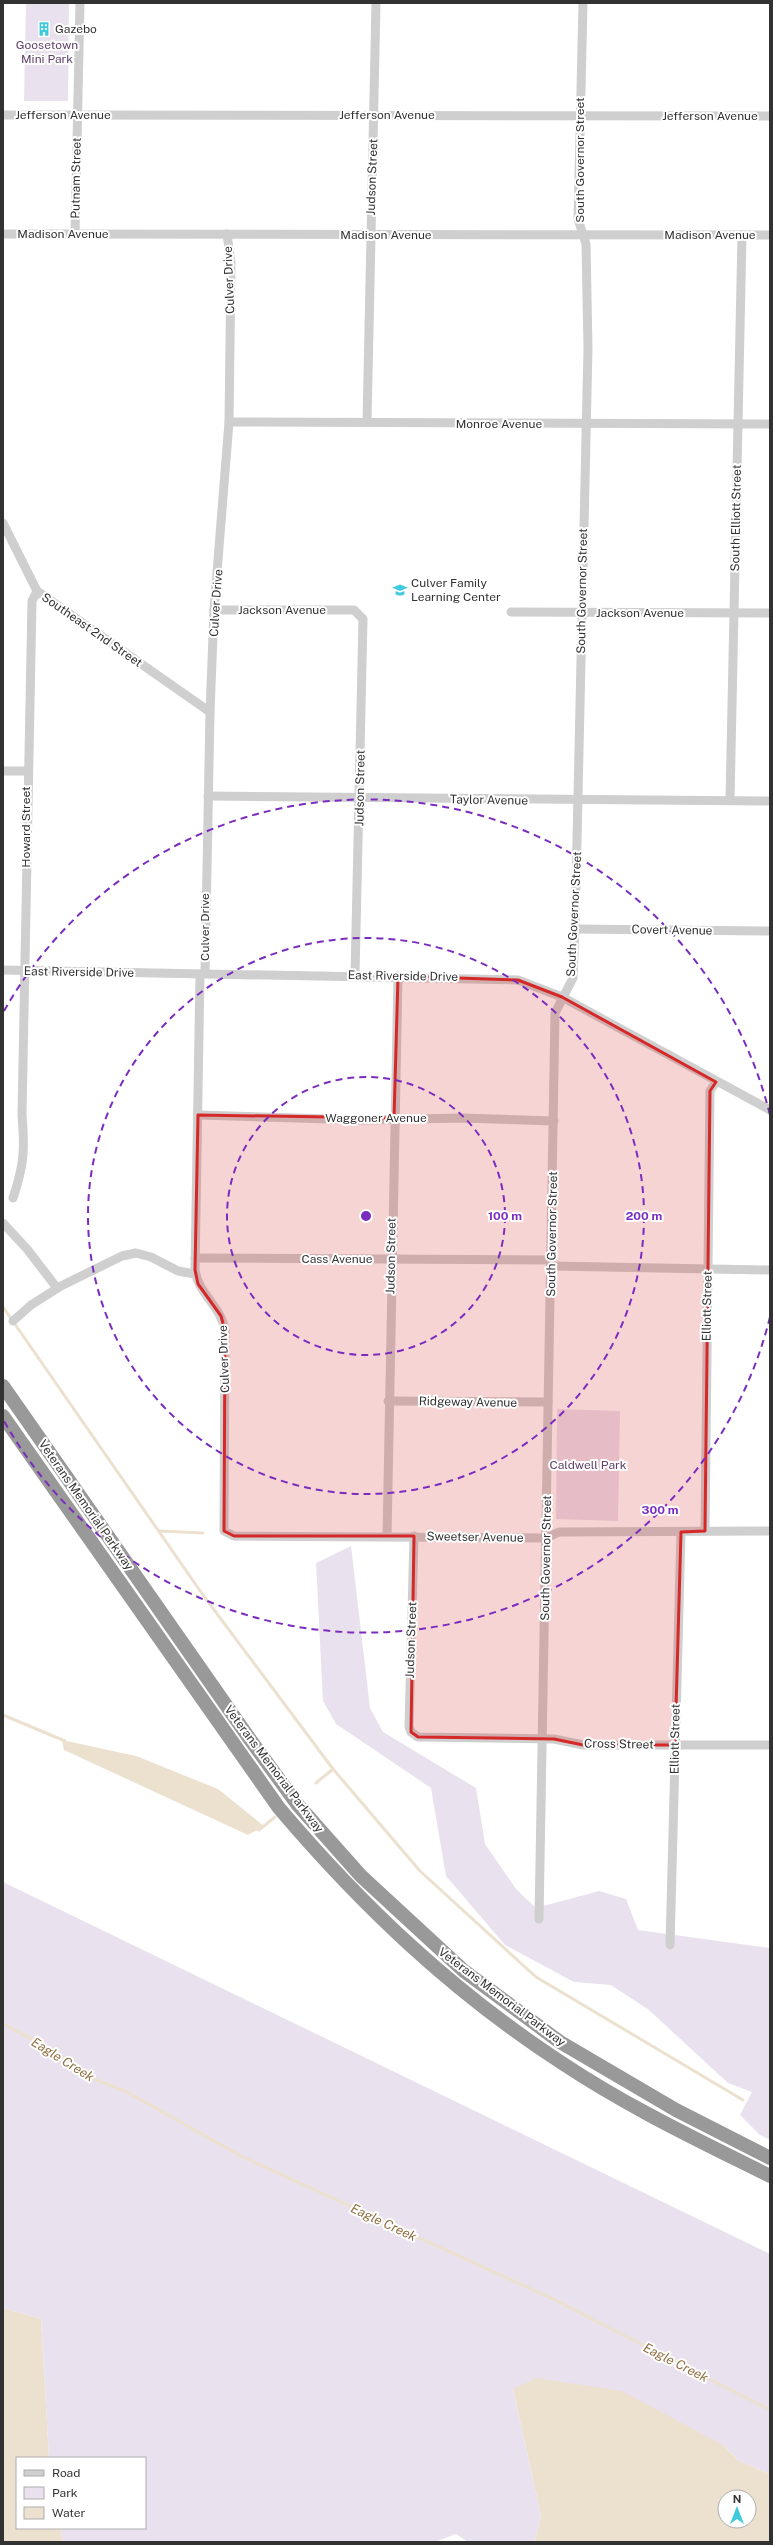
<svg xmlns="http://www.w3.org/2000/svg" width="773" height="2545" font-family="'Public Sans',sans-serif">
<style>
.green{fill:#eae1ee}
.water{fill:#ece0cf;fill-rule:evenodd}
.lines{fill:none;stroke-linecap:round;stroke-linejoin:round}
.stream{stroke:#ece0cf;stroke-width:3}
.minor{stroke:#cfcfcf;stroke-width:9}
.highway{stroke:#999;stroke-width:14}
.marked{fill:#d62828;fill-opacity:0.2;stroke:#d62828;stroke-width:3;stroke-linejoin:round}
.ring{fill:none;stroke:#7b2cbf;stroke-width:2;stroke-dasharray:7 5}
.labels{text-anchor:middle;stroke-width:4;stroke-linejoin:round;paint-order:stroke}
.poi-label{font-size:12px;fill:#323232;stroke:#fff;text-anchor:start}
.park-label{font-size:12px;fill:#61416c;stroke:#fff}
.street-label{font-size:12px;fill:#323232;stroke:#fff}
.water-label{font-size:13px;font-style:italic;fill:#917142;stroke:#fff}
.centre{fill:#7b2cbf;stroke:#fff;stroke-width:2}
.ring-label{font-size:12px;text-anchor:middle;font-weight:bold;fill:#7b2cbf;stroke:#fff;stroke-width:4;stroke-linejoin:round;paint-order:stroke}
</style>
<rect width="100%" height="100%" fill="#fff"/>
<g class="green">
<polygon points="26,3 69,3 68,101 24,101"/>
<polygon points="557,1409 620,1411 618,1521 556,1519"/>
<polygon points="351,1546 370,1708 383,1732 476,1788 485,1844 516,1889 536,1908 599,1891 626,1899 638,1930 770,1948 770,2140 760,2135 740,2115 752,2092 728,2083 649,2010 611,1985 574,1982 505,1945 446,1876 431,1788 336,1724 323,1701 316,1563"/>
<polygon points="3,1882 770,2254 770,2474 739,2461 723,2445 513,2389 541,2516 535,2542 468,2542 456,2534 435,2542 63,2542 60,2528 145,2528 145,2458 49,2458 41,2319 3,2308"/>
</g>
<g class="water">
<polygon points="62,1740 136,1756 218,1789 264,1826 248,1835 64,1750"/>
<polygon points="3,2308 41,2319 49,2458 17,2458 17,2528 60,2528 63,2542 3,2542"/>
<path d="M536,2378l86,13 101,54 16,16 31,13v68h-235l6,-26 -28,-127zM725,2497h24v24h-24z"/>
</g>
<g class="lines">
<g class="stream">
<polyline points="3,1307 203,1595 333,1769 420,1871 536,1977 743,2100"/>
<polyline points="159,1531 203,1533"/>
<polyline points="3,1715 65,1741"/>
<polyline points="316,1783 333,1769"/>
<polyline points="255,1828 259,1830 275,1817"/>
<polyline points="3,2024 51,2049 91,2078 125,2091 243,2157 553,2299 770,2410"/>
</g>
<g class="minor">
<polyline points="3,115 770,116"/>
<polyline points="3,234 770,235"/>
<polyline points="75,234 80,3"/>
<polyline points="229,422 770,424"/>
<polyline points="367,422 376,3"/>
<polyline points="3,523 37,591 210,712"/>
<polyline points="214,610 354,610 363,619 355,975"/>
<polyline points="511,612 770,613"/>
<polyline points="3,771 27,771"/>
<polyline points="208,796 770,801"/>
<polyline points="730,800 742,235"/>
<polyline points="575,929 770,931"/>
<polyline points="3,970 518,980 562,997 770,1110"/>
<polyline points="205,973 210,712 214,610 229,422 231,263 227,234"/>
<path d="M200,974l-5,296c3,24 27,37 30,61l-1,200 10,5 312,2 13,-6 211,-1"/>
<polyline points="198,1115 364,1120 462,1118 554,1121"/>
<path d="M13,1198c11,-33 12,-48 9,-83l10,-514 5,-10"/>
<polyline points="3,1223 27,1249 57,1288"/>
<polyline points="195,1258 551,1260"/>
<polyline points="551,1266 770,1270"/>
<polyline points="13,1321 31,1305 61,1286 122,1256 136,1253 151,1257 178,1271 195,1274"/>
<polyline points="388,1401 548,1402"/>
<polyline points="705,1531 710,1091 716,1082"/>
<polyline points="387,1536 398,976"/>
<polyline points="414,1536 409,1727 411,1732 418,1737 554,1739 583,1745 770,1745"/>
<polyline points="539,1919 555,1013 573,978 575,929 588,348 586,244 578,219 583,3"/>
<polyline points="670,1945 681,1532"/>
</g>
<g class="highway">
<polyline points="3,1386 249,1738 297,1804 361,1876 464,1971 560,2042 676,2110 770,2158"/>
<path d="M3,1416l276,392c84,99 174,184 283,255 66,44 138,78 208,113"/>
</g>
</g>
<path class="marked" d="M398,976l120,4 44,17 154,85 -6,9 -5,440 -24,1 -6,213h-92l-29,-6 -136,-2 -7,-5 3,-196h-180l-10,-5 1,-200 -4,-15 -23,-32 -3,-14 3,-155 196,3z"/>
<g class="ring">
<circle cx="366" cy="1216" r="139"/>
<circle cx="366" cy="1216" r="278"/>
<path d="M770 1317A416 416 0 0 1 4 1421M4 1011A416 416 0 0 1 770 1115"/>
</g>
<defs>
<symbol id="building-bare" viewBox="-9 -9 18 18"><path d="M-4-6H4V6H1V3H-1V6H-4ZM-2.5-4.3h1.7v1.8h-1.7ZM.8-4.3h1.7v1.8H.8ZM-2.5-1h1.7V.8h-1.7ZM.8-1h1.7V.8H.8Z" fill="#3fc9de" stroke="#fff" stroke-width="2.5" paint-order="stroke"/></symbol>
<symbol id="school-bare" viewBox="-9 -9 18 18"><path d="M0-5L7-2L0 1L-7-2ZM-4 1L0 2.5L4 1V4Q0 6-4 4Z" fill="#3fc9de" stroke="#fff" stroke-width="2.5" paint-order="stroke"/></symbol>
</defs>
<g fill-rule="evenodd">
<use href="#building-bare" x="34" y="19" width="20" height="20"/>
<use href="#school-bare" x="390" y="580" width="20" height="20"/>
</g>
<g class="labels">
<g class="poi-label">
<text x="55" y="33">Gazebo</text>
<text x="411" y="587">Culver Family<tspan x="411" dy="14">Learning Center</tspan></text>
</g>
<g class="park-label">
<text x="47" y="49">Goosetown<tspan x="47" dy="14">Mini Park</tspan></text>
<text x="588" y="1469">Caldwell Park</text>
</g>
<g class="street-label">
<text x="63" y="119">Jefferson Avenue</text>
<text x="387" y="119">Jefferson Avenue</text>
<text x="710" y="120">Jefferson Avenue</text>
<text transform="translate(580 160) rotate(-90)" y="4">South Governor Street</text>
<text transform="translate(372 177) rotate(-88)" y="4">Judson Street</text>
<text transform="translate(76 178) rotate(-89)" y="4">Putnam Street</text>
<text x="63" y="238">Madison Avenue</text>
<text x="386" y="239">Madison Avenue</text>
<text x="710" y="239">Madison Avenue</text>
<text transform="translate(229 280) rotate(-92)" y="4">Culver Drive</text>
<text x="499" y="428">Monroe Avenue</text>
<text transform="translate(736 518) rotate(-89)" y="4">South Elliott Street</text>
<text transform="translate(582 591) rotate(-89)" y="4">South Governor Street</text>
<text transform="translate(216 603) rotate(-86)" y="4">Culver Drive</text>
<text x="282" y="614">Jackson Avenue</text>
<text x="640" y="617">Jackson Avenue</text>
<text transform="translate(92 630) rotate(35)" y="4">Southeast 2nd Street</text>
<text transform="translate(360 788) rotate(-89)" y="4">Judson Street</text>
<text transform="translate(489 800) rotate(1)" y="4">Taylor Avenue</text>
<text transform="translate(26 827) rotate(-90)" y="4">Howard Street</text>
<text transform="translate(574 914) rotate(-87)" y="4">South Governor Street</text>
<text transform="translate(205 927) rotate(-90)" y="4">Culver Drive</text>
<text transform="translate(672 930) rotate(1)" y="4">Covert Avenue</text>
<text transform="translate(79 972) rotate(1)" y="4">East Riverside Drive</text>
<text transform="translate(403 976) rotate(1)" y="4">East Riverside Drive</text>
<text x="376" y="1122">Waggoner Avenue</text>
<text transform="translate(552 1234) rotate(-89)" y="4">South Governor Street</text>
<text transform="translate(391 1256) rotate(-89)" y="4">Judson Street</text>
<text x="337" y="1263">Cass Avenue</text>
<text transform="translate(707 1306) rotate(-89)" y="4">Elliott Street</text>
<text transform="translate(224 1359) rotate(-92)" y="4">Culver Drive</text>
<text transform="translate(468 1402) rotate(1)" y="4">Ridgeway Avenue</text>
<text transform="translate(86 1505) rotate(55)" y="4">Veterans Memorial Parkway</text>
<text transform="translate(475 1537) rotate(1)" y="4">Sweetser Avenue</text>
<text transform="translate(546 1558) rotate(-89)" y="4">South Governor Street</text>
<text transform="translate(411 1640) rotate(-88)" y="4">Judson Street</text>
<text transform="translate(675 1739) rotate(-89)" y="4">Elliott Street</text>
<text transform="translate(619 1744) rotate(1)" y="4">Cross Street</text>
<text transform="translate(274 1769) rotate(53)" y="4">Veterans Memorial Parkway</text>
<text transform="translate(502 1997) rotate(37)" y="4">Veterans Memorial Parkway</text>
</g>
<g class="water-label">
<text transform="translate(63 2059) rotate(32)" y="5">Eagle Creek</text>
<text transform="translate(384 2222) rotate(25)" y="5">Eagle Creek</text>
<text transform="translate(676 2362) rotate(27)" y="5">Eagle Creek</text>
</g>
</g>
<circle cx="366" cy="1216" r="6" class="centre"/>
<g class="ring-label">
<text x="505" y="1220">100 m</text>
<text x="644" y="1220">200 m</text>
<text x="660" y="1514">300 m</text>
</g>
<rect width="773" height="2545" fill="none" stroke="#323232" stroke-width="8"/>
<rect x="16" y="2457" width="130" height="72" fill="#ffffff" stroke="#adadad"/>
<rect x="24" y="2470" width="20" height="6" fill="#cfcfcf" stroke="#adadad"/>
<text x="52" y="2477" font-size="12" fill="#323232">Road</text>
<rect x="24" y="2487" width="20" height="12" fill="#eae1ee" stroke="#adadad"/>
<text x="52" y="2497" font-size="12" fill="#323232">Park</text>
<rect x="24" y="2507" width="20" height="12" fill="#ece0cf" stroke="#adadad"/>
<text x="52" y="2517" font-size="12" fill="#323232">Water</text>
<g transform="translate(737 2509)"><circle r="19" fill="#ffffff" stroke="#adadad"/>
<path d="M0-3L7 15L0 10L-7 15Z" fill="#3fc9de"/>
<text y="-6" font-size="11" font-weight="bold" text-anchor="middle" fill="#323232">N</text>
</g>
</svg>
